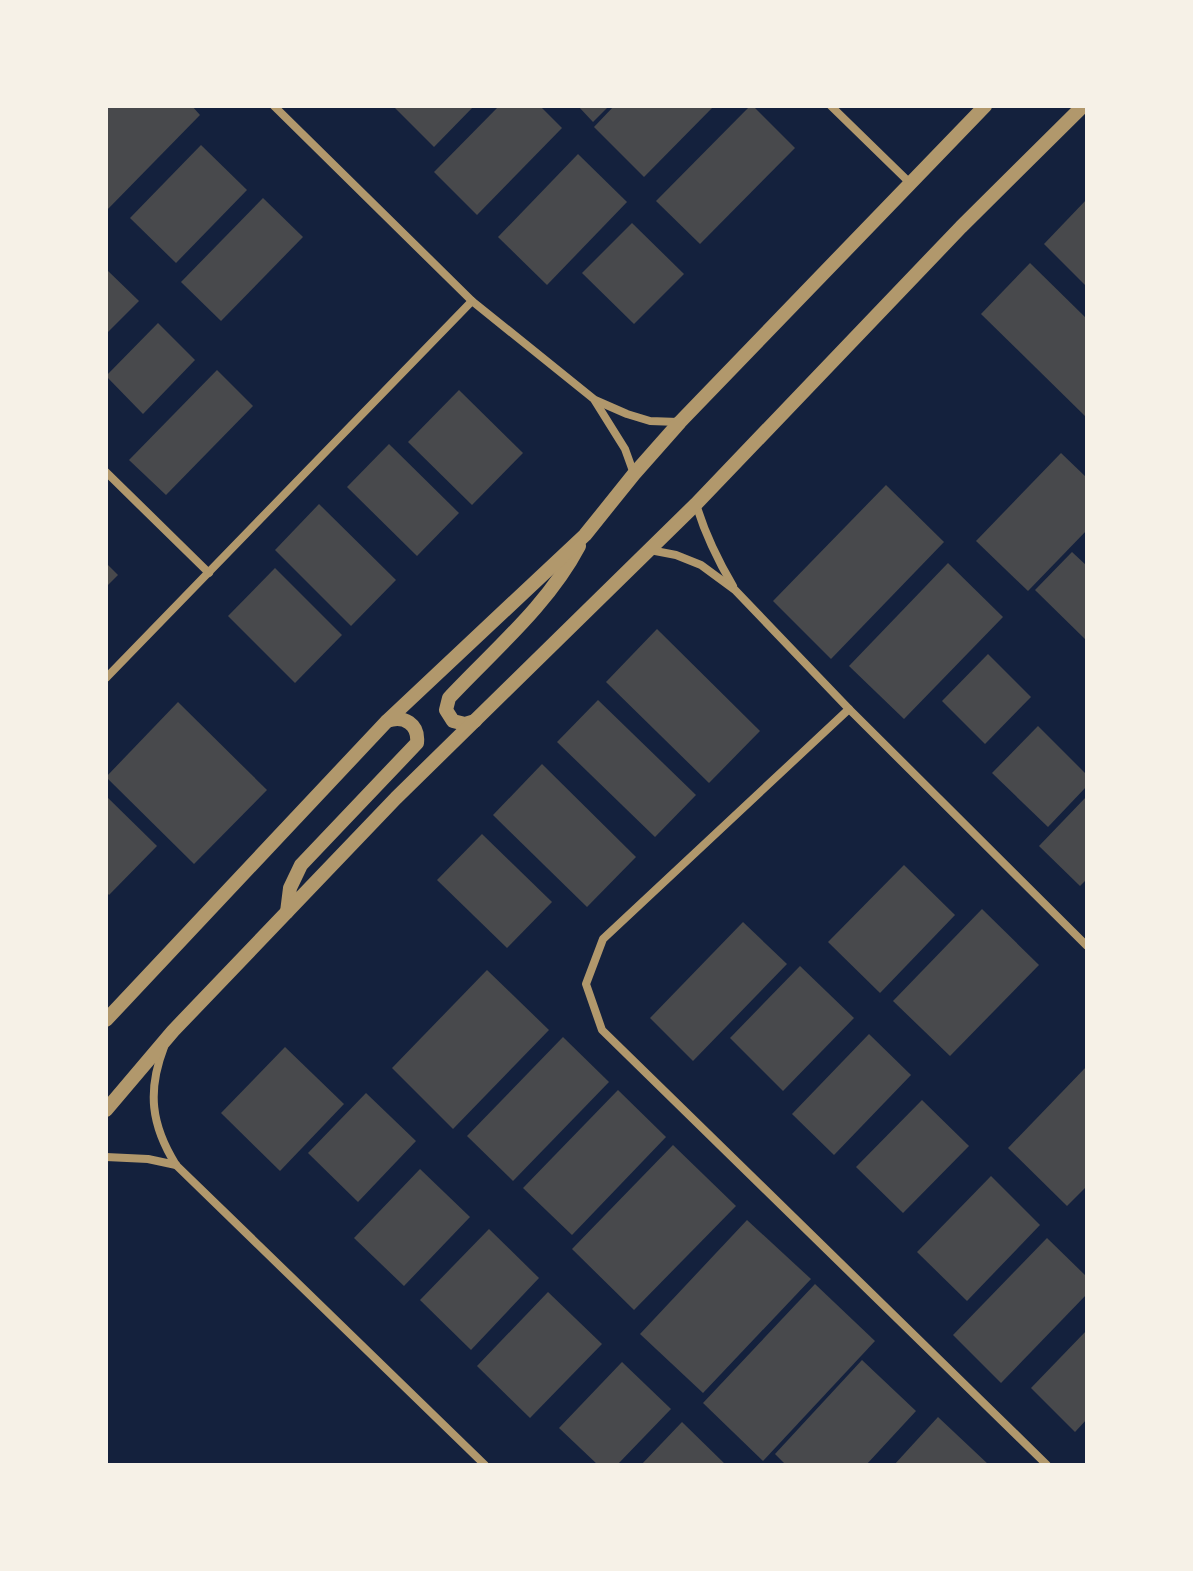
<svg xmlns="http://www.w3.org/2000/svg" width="1193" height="1571" font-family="Cabin,sans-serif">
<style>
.building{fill:#48494c}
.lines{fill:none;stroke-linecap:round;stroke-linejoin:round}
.minor{stroke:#b1986c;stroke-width:8}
.tertiary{stroke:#b1986c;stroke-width:14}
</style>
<rect width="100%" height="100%" fill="#14213d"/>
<g class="building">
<polygon points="109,106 192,106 200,115 106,211 106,109"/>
<polygon points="393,106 474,106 434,147"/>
<polygon points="499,106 540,106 562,128 477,215 434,172"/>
<polygon points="578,106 609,106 593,122"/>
<polygon points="614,106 714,106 644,177 594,127"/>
<polygon points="750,106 753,106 795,148 700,244 656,201"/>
<polygon points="201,145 247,190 176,263 130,218"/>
<polygon points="578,154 627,202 547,285 498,237"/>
<polygon points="263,198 303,237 221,321 181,282"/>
<polygon points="1087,199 1087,287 1044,244"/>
<polygon points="632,223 684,274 634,324 582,273"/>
<polygon points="1030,263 1087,319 1087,418 981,314"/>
<polygon points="106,269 139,301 106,334"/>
<polygon points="158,323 195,360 143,414 106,376"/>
<polygon points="217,370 253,406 166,495 129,460"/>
<polygon points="459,390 523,453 472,505 408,442"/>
<polygon points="389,444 459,513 417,556 347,487"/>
<polygon points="1061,453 1087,478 1087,530 1028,591 976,541"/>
<polygon points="886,485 944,542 831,659 773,601"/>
<polygon points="319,504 396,580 351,626 275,550"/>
<polygon points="1072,552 1087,566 1087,641 1035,590"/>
<polygon points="106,563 118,575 106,587"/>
<polygon points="948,563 1003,617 904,719 849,666"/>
<polygon points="275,568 342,635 295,683 228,616"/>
<polygon points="657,629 760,731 709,783 606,682"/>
<polygon points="988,654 1031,697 985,744 942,701"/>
<polygon points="598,700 696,795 655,837 557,742"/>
<polygon points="178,702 267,790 194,864 106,777"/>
<polygon points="1038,726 1087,775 1087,786 1048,827 992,773"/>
<polygon points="542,764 636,857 587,907 493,815"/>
<polygon points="106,796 157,846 109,895 106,892"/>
<polygon points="1087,796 1087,879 1080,886 1039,846"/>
<polygon points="482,834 552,902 507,948 437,880"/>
<polygon points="904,865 955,915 880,993 828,942"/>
<polygon points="982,909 1039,965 950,1056 893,1001"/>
<polygon points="743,922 787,964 693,1061 650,1018"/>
<polygon points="800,966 854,1018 783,1091 730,1038"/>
<polygon points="487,970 549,1030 453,1129 392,1068"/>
<polygon points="869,1034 911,1075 834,1155 792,1114"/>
<polygon points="563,1037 609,1082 513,1181 467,1136"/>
<polygon points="285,1047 344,1104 280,1171 221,1113"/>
<polygon points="1087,1066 1087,1186 1067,1206 1008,1148"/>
<polygon points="618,1090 666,1137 572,1235 523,1188"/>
<polygon points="366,1093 416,1141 358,1202 308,1153"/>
<polygon points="922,1100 969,1146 903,1213 856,1167"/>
<polygon points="673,1145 736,1206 634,1310 572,1249"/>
<polygon points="420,1169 470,1217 404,1286 354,1238"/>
<polygon points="991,1176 1040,1225 967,1301 917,1252"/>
<polygon points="747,1220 811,1279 703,1393 640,1334"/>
<polygon points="489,1229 539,1278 471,1350 420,1300"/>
<polygon points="1047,1238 1087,1277 1087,1294 1001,1383 953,1335"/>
<polygon points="815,1284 875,1341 763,1461 703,1403"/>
<polygon points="548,1292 602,1344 530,1418 477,1366"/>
<polygon points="1087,1330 1087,1419 1075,1432 1031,1388"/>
<polygon points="862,1360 916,1411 866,1465 786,1465 775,1454"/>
<polygon points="622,1362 671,1409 617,1465 598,1465 559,1428"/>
<polygon points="938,1417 989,1465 894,1465"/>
<polygon points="682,1422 726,1465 641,1465"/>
</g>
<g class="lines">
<g class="minor">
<polyline points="274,106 472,301 595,400 627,414 650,421 678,422"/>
<polyline points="831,106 910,183"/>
<polyline points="595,401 625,449 634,474"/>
<polyline points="106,472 209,573"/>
<path d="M696,504c9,30 21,55 37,82"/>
<polyline points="650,550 676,555 701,565 735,590 849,709 1087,946"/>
<polyline points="106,678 472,301"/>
<polyline points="849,709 603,939 586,984 602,1030 1047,1465"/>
<path d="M164,1047c-17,44 -13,78 12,118l309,300"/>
<polyline points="106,1157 148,1159 176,1165"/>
</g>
<g class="tertiary">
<path d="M475,721l-10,3 -12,-3 -7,-11 3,-12c45,-48 99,-93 130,-152"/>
<path d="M287,912l3,-24 11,-23 116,-122c2,-19 -13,-28 -30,-22"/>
<polyline points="106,1020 387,721 585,535 634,474 680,422 985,106"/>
<polyline points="106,1110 173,1031 396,798 696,504 961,227 1083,106"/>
</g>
</g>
<rect width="1193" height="1571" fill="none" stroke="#f6f1e7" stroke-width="216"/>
</svg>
